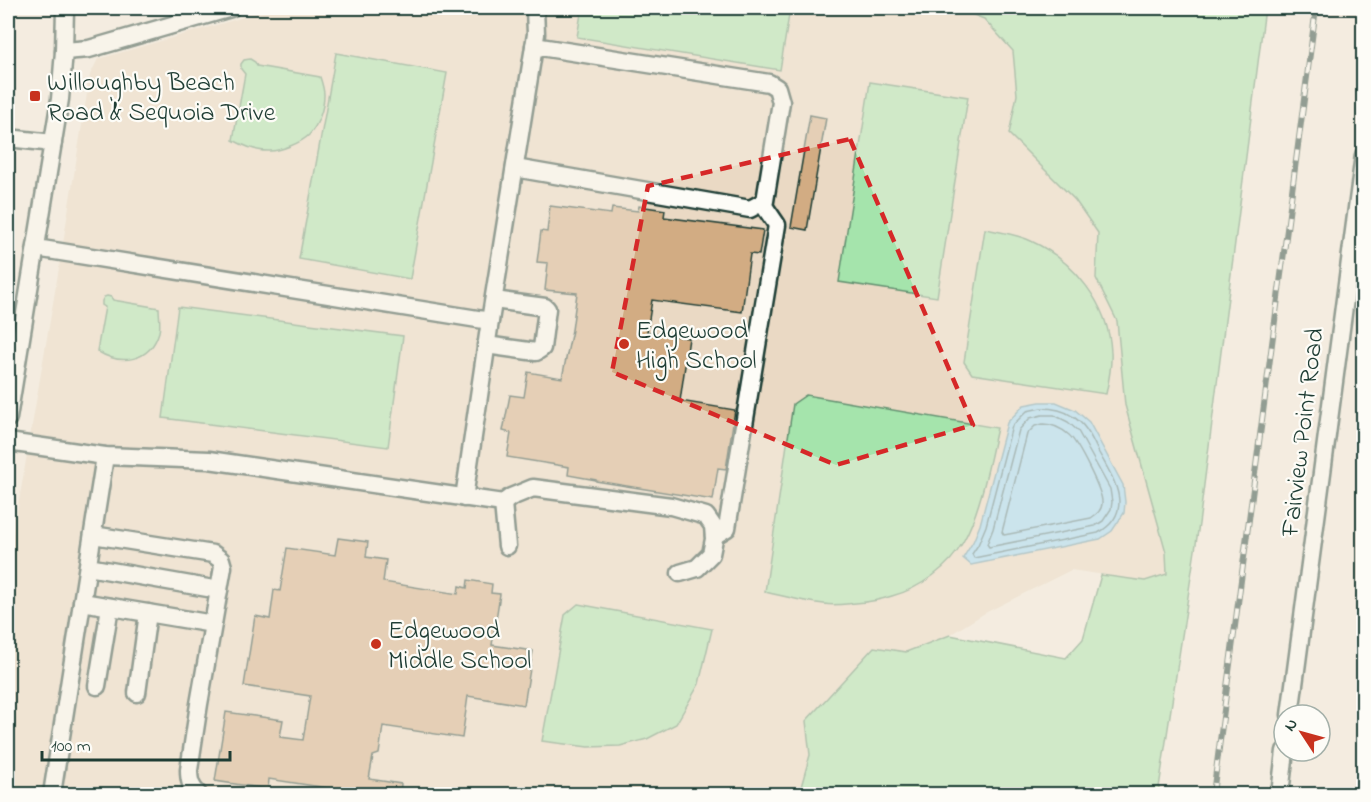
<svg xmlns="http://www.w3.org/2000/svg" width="1371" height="802" font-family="'Indie Flower',sans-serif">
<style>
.built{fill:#ead9c4}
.green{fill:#a5e4ac;stroke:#629070;stroke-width:1.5}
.water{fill:#9ad9fb;stroke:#699bab;stroke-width:1.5}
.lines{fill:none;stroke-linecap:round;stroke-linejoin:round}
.shore{stroke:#507b84;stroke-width:1.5}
.building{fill:#d2ac83;stroke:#1f3d34;stroke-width:1.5}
.minor-casing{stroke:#1f3d34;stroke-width:21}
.minor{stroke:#fdfcf7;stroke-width:16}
.rail-casing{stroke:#1f3d34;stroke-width:6}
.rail{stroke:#fdfcf7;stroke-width:4;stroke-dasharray:11;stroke-linecap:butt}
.marked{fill:none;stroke:#d62828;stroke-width:4.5;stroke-dasharray:12 8;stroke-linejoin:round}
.poi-dot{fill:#c8321e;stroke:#fdfcf7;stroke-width:2}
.labels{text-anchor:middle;stroke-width:4.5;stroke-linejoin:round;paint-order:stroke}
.poi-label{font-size:26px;fill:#1f3d34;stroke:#fdfcf7;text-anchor:start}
.street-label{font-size:26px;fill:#1f3d34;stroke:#fdfcf7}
</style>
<rect width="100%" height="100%" fill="#f4ece0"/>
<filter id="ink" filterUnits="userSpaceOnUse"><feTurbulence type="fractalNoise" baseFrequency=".0167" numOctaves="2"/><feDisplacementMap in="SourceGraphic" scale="12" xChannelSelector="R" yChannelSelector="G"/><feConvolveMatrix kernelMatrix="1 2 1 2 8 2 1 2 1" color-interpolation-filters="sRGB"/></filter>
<g filter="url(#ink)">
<polygon class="built" points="275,8 956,8 984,19 1013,51 1017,95 1009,134 1075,200 1098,233 1096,278 1117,321 1125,405 1166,552 1167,574 1145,581 1071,570 985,613 943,639 906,652 874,647 806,721 810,755 799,794 8,794 8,565 59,268 90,75 98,59"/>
<g class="green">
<polygon points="582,8 779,8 790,9 780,70 577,37"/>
<polygon points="956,8 1265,8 1199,524 1158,794 799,794 810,755 806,721 874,647 906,652 950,635 1066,658 1083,639 1101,575 1145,581 1167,574 1166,552 1125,405 1117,321 1096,278 1098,233 1075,200 1009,134 1017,95 1013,51 984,19"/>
<polygon points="336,53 447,73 410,279 299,259"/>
<path d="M250,59l5,3 2,4 63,11c2,6 4,12 4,18 0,14 -6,30 -15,40 -8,8 -29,16 -39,16 -13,1 -26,-5 -37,-11l12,-66 -4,-5v-5l3,-4z"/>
<polygon points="870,82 968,97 937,297 839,282"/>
<path d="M985,229c16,3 31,5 46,12 42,19 78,63 80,111 1,14 -2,28 -5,42l-134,-20 -8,-12z"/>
<path d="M107,296l4,1 2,3 46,8c0,8 2,17 0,24 -9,30 -38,34 -62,19l8,-44 -3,-2v-4l2,-4z"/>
<polygon points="178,307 403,336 388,447 163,418"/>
<path d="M806,395l191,33c-8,35 -16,82 -34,114 -13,25 -44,47 -71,54 -12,4 -24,6 -36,7 -11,1 -22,3 -32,1 -20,-2 -40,-8 -59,-12l28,-188z"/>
<polygon points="578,604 712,629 699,684 676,724 647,739 620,746 588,747 542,741 565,615"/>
</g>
<polygon class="water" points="1040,402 1056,402 1075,410 1089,422 1123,485 1125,502 1124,513 1112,531 1100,539 971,565 963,558 973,542 980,525 1007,423 1024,405"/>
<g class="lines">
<g class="shore">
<path d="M1041,408c11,0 21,1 31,8 14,8 20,23 27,37 16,28 36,59 -1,80l-124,25 -2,-4 6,-9 8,-19 26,-100 15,-15z"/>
<polygon points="1042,415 1054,415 1068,422 1078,431 1110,489 1112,502 1111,509 1103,521 1095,526 989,547 987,544 993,529 1019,430 1030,418"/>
<path d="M1043,424c10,0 18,4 26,11 9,8 34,57 33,68 0,7 -5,11 -11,15l-87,17 -2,-3 25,-98 8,-8z"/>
</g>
</g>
<g class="building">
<polygon points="810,115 826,118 807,230 791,227"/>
<polygon points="550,206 611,214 612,208 638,211 639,206 665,210 664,217 763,230 759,255 750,254 742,312 652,300 647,332 689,338 680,401 735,410 726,469 718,468 713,500 596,481 596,480 568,475 569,467 507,457 511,433 503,431 510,395 524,397 528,372 562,378 572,330 577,293 545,290 548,263 537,262 541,231 547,232"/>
<polygon points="338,538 368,542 366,557 386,560 383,582 458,594 459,586 467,588 468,580 492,584 491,593 500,594 492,645 533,651 524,705 468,696 462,738 383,726 379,754 373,756 369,779 401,784 400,795 326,795 327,788 269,779 268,789 215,781 226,712 283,720 280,737 303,740 310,696 244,686 255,616 270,619 274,590 280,591 287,548 335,555"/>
</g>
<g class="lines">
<defs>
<g id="minor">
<polyline points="64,51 89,49 231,8"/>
<polyline points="8,138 53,143"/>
<polyline points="515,168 750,209 765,201 781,102 777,88 769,83 534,46"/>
<polyline points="36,248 490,321"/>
<polyline points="486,345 536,352 542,348 547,309 545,307 494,300"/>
<polyline points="8,418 60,99 64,51 65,8"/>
<polyline points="8,442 105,456 209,460 503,503 511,497 533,488 671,506 706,516 713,526 714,539 711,554 697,568 680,573"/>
<polyline points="464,498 490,321 536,34 535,8"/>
<polyline points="503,503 507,546"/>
<path d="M93,535l120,19 8,6 2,7 -24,137 -10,66c0,11 2,17 9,24"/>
<polyline points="714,536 727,528 777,225 762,203"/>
<polyline points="88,567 219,590"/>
<polyline points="82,602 213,624"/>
<polyline points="97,686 110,607"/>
<polyline points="137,693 148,613"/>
<polyline points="1290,715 1364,155"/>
<polyline points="52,794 105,456"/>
<polyline points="1280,794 1285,751"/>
</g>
</defs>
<use href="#minor" class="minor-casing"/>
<use href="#minor" class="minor"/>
<defs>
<polyline id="rail" points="1213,794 1316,8"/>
</defs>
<use href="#rail" class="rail-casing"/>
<use href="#rail" class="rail"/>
</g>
</g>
<path d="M0 0H1371V802H0ZM850,139l123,286 -137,40 -224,-93 36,-186z" fill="#f4ece0" fill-opacity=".55" fill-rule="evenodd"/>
<path class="marked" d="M850,139l123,286 -137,40 -224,-93 36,-186z"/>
<g class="poi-dot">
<rect x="29" y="90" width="12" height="12" rx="3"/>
<circle cx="624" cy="344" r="6"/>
<circle cx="376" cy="644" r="6"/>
</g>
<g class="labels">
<g class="poi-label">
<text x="47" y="90">Willoughby Beach<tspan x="47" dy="30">Road &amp; Sequoia Drive</tspan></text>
<text x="636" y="338">Edgewood<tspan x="636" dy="30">High School</tspan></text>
<text x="388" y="638">Edgewood<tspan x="388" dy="30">Middle School</tspan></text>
</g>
<g class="street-label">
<text transform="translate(1301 432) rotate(-83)" y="9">Fairview Point Road</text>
</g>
</g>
<rect width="1371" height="802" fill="none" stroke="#fdfcf7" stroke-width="30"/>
<rect x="15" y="15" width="1341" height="772" fill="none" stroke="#1f3d34" stroke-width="2" filter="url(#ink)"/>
<g transform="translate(1302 733) rotate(306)"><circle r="28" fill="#fdfcf7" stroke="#a4b0a9" stroke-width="1.5"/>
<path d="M0-4.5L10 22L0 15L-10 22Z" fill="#c8321e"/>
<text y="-9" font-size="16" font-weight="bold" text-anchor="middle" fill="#1f3d34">N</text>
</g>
<path d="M42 751v9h188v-9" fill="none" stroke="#1f3d34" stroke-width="3"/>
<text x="51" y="751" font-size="18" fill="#1f3d34" stroke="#fdfcf7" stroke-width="4.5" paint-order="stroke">100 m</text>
</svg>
